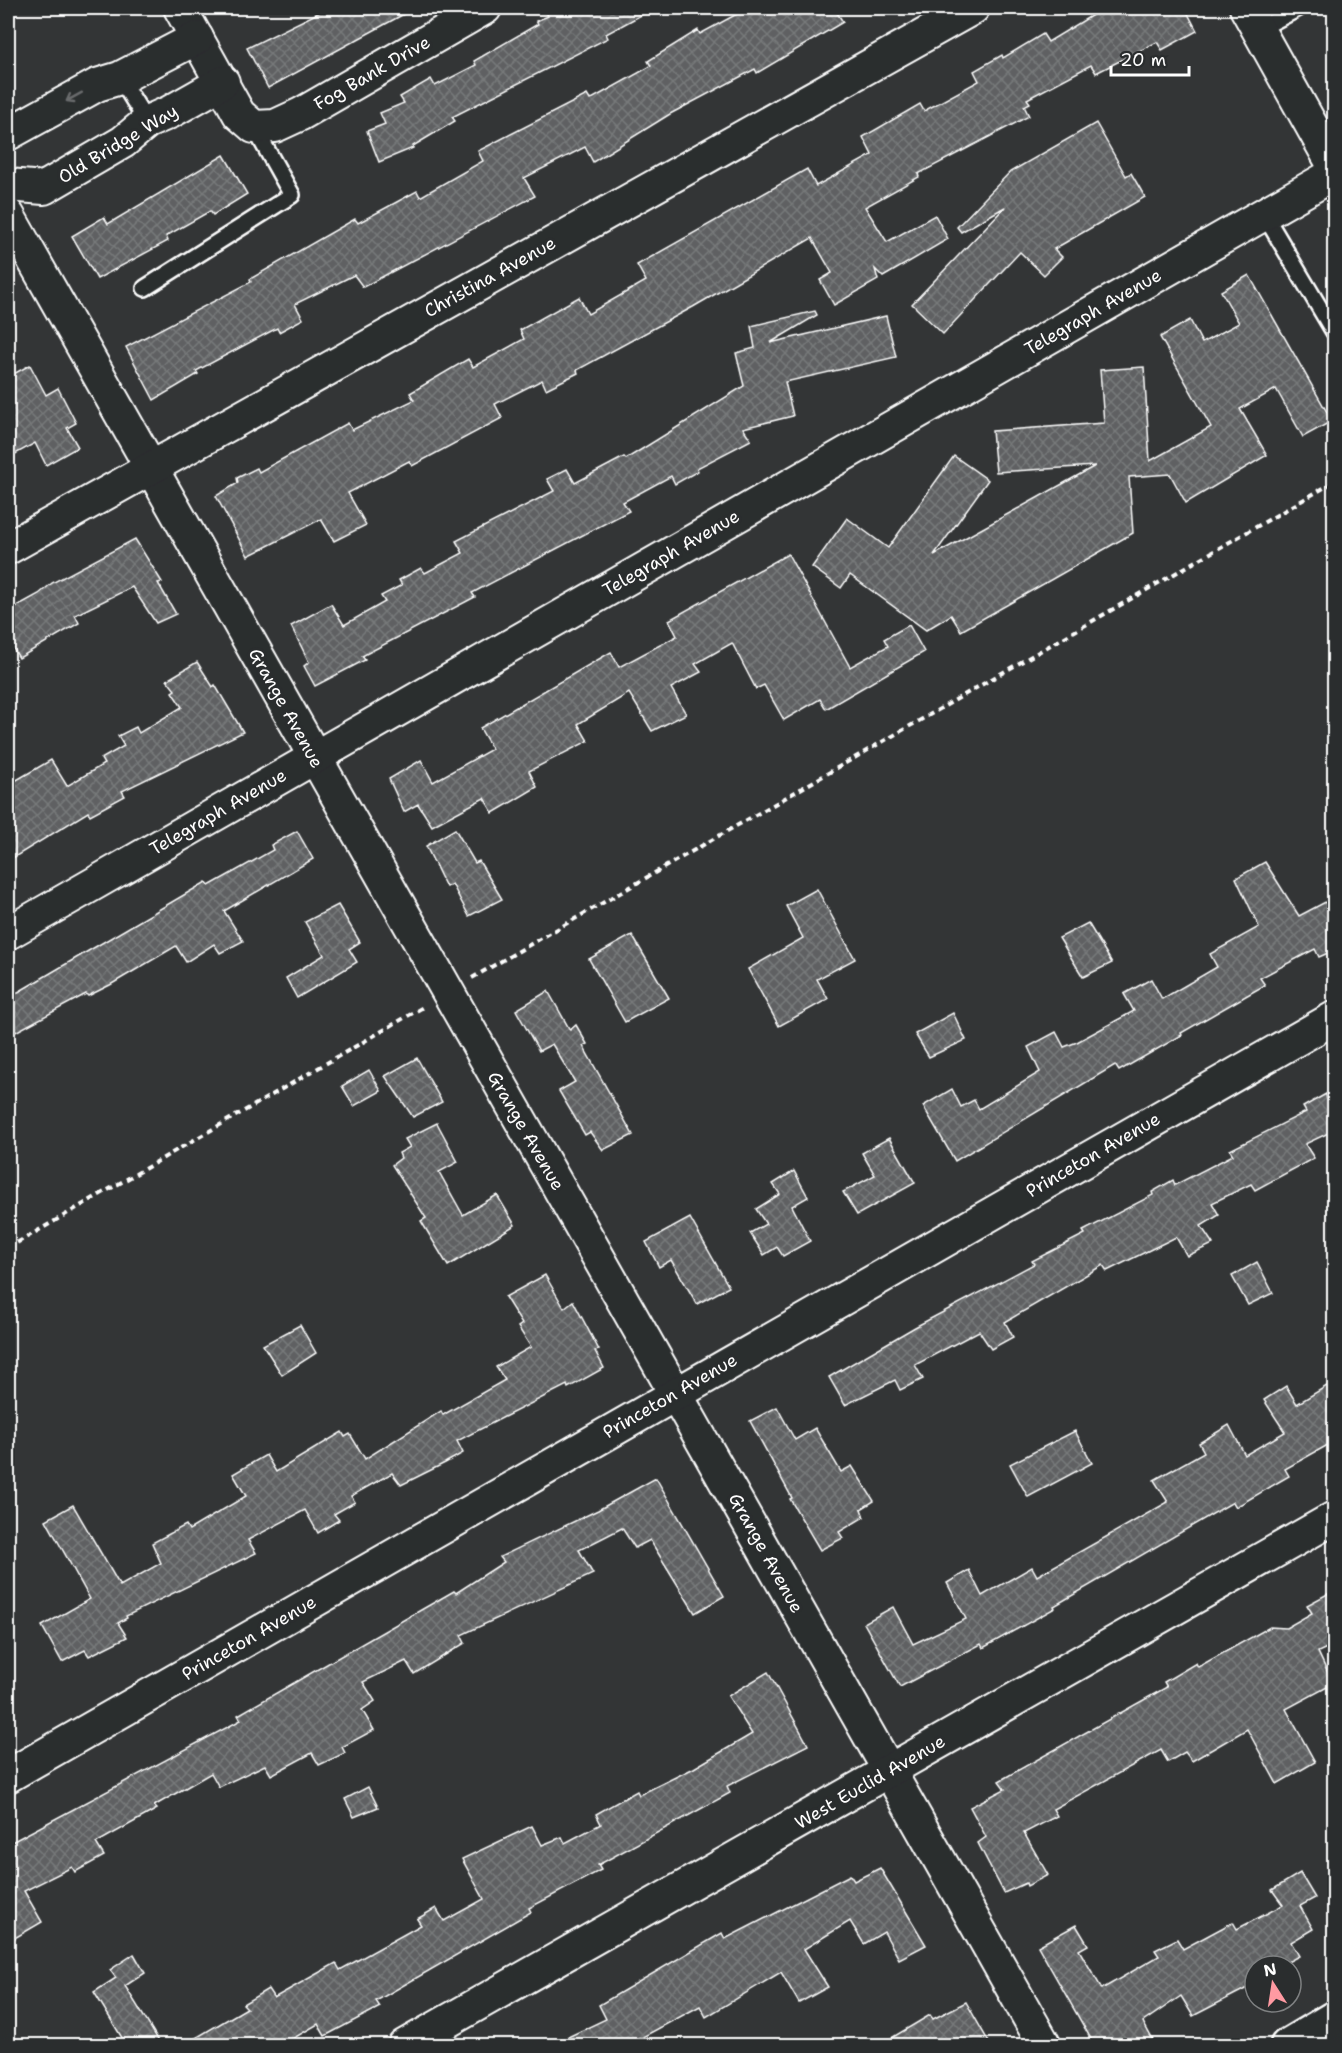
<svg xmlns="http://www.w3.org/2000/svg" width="1342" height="2053" font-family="'Shantell Sans',sans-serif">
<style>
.building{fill:url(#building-cross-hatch);stroke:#fff;stroke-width:1.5}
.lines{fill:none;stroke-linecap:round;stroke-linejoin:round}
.service-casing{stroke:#fff;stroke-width:20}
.minor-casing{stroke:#fff;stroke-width:36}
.tertiary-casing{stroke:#fff;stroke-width:38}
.path{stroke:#fff;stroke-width:4;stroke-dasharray:6 4.5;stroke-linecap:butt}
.service{stroke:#2a2d2e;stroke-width:15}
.minor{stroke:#2a2d2e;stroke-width:32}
.tertiary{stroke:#2a2d2e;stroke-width:33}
.oneway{stroke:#6a6c6d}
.labels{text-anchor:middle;stroke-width:6;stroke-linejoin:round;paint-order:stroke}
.street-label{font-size:18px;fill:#fff;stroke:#2a2d2e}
</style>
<defs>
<pattern id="building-cross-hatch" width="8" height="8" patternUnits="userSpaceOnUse" patternTransform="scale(1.5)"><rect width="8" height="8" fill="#5f6162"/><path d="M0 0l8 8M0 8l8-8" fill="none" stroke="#77797a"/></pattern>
</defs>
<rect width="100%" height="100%" fill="#333536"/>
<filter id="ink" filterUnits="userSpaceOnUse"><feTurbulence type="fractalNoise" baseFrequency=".0167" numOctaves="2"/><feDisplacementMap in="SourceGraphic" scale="12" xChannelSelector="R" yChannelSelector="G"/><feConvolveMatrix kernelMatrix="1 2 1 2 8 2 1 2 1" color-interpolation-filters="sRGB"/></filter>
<g filter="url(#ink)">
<g class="building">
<polygon points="328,8 415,8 268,88 247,48"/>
<polygon points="544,8 654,8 606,34 608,38 452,117 455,121 413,146 413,148 379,162 367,131 385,124 380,113 404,103 400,97 431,79 435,86 476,65 474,61 538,24 536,21 548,16"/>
<polygon points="748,8 834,8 843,22 757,73 755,69 670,114 593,162 585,147 524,178 535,196 363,287 354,275 295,304 303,319 279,332 277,328 196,371 198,374 154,400 126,347 251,282 250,279 355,219 358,223 417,191 420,197 483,161 478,151 587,95 590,100 651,66 648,61 698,30 700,34"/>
<polygon points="1104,8 1185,8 1197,31 1162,50 1157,42 1096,73 1091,65 1027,99 1030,103 1024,106 1029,116 918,174 919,177 865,207 887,242 935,215 948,239 883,277 875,269 878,280 834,305 820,280 832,273 812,238 693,307 577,370 578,373 546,389 542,380 495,404 502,418 412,466 409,461 348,493 366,525 334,541 321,519 248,556 216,496 238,483 237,478 257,468 259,472 348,423 352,430 414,400 410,393 468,359 473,367 524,339 520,330 579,297 588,314 646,281 637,265 807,169 816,186 872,155 863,137 920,104 924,111 979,81 974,71 1002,55 1003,58 1043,34 1048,42"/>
<polygon points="1096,123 1126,176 1131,173 1145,197 1054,249 1062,257 1044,275 1020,252 943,334 912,304 1005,207 961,232 957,227 1010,172"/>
<polygon points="224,155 247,194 213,215 210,211 166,236 168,241 97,279 72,236 104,217 108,224"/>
<polygon points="1249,275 1332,421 1303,437 1276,389 1240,409 1267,455 1186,503 1170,474 1129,477 1133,533 961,631 951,615 926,630 850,575 841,588 812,567 847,518 888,548 954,456 988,480 934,555 1095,466 996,472 992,431 1104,423 1100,370 1144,367 1150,461 1211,427 1160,337 1190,320 1202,343 1239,323 1221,291"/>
<polygon points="815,311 817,315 770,343 886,316 896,357 785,382 793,416 743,428 751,440 697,468 698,471 675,484 671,476 623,502 629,511 472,593 475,597 362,656 365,660 315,686 304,666 309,662 291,626 331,604 344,625 385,602 381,596 402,585 399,580 421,568 425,573 463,553 456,541 554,491 547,479 567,469 575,483 624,457 626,459 744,386 736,353 755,348 751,326"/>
<polygon points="30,365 46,395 58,388 76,423 67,428 78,447 46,465 35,443 8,458 8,377"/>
<polygon points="135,539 162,582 158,583 176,614 156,623 132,587 75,615 79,623 19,658 8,640 8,611 39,594 52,583"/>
<polygon points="788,554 850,667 888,646 884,639 909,625 924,652 826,709 820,699 784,720 764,685 756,689 732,643 695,664 701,672 671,688 686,714 652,731 629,693 578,724 588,741 529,771 537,787 493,813 484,798 432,826 418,804 404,812 389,779 421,760 433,782 492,749 480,728 611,652 619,667 677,636 669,620"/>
<polygon points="197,662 213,687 215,685 243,732 122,791 125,796 90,815 88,812 8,861 8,785 51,760 67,786 104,764 101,759 124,746 118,736 136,727 139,733 182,707 172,692 175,690 167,680"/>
<polygon points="455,829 475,863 479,861 502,899 469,916 452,884 446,887 426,846"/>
<polygon points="297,831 313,859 224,911 243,941 220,953 214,944 186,962 176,946 110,985 88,996 86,994 8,1036 8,998 206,882 209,886 273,850 271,845"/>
<polygon points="1265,862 1299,916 1335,897 1335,950 1319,957 1315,949 1260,978 1265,985 1181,1033 1182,1035 1119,1071 1115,1065 955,1161 923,1106 952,1089 961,1107 974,1100 979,1109 1040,1072 1028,1047 1056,1032 1064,1047 1077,1042 1134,1011 1124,994 1151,979 1162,999 1217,967 1210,954 1259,927 1236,878"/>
<polygon points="817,889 855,959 817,979 828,999 779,1026 748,969 803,938 786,906"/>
<polygon points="338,905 360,942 349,949 357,962 297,998 286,978 324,955 305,922"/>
<polygon points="1088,923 1112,963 1083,977 1059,938"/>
<polygon points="632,935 669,998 625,1022 589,959"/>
<polygon points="548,991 570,1030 576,1025 587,1044 583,1046 633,1135 603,1150 590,1132 585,1135 559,1091 575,1082 552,1044 539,1051 516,1010"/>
<polygon points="953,1013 966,1040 929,1057 915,1034"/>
<polygon points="417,1058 442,1102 413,1117 385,1076"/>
<polygon points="369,1070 381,1091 354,1106 342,1086"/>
<polygon points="1326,1094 1327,1098 1335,1094 1335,1130 1305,1144 1314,1158 1255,1190 1251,1184 1212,1203 1219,1215 1201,1226 1213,1244 1187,1256 1176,1237 1107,1271 1103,1265 1005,1322 1013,1337 991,1349 979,1331 915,1365 923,1379 900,1390 895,1380 845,1405 829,1377 915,1327 1034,1264 1032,1261 1085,1234 1083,1231 1153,1195 1152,1192 1173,1180 1175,1185 1233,1155 1230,1150 1306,1112 1303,1107"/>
<polygon points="437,1123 458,1162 439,1172 463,1215 497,1195 515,1225 448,1266 421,1221 426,1218 392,1165 401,1158 399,1153 410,1147 405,1139"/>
<polygon points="889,1138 915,1183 857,1215 843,1192 875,1175 862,1153"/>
<polygon points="794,1171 808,1197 792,1206 810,1241 783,1256 777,1247 764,1255 750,1233 766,1224 756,1209 780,1194 773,1184"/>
<polygon points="690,1218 729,1287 697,1304 671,1260 659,1267 646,1242"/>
<polygon points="1257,1262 1273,1293 1248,1305 1232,1276"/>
<polygon points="545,1275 564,1308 573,1301 599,1350 595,1351 604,1368 568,1388 567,1385 457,1441 463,1453 445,1463 401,1485 392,1473 351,1496 355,1502 334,1514 339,1520 318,1533 305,1510 248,1540 256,1553 126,1616 127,1618 118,1623 127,1637 89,1656 85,1650 62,1662 42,1626 90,1599 46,1520 73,1505 120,1586 161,1563 152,1543 186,1525 189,1530 246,1496 233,1474 266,1455 276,1472 342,1432 345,1437 350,1434 365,1459 441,1411 443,1415 505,1380 496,1367 531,1347 518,1327 522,1324 505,1297"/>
<polygon points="300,1325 316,1353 282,1375 263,1345"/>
<polygon points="1335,1381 1335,1441 1285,1469 1289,1476 1236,1507 1233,1502 1054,1606 1055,1608 983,1648 981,1644 900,1687 864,1623 893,1607 913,1644 966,1619 947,1583 969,1570 982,1596 1032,1567 1037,1576 1168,1502 1154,1480 1204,1452 1199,1443 1229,1425 1245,1455 1285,1432 1264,1400 1286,1386 1297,1404"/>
<polygon points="777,1407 795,1440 815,1428 841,1472 852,1466 874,1501 861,1509 864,1517 839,1532 843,1538 820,1550 790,1499 792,1498 750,1421"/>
<polygon points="1075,1431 1092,1463 1028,1497 1010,1464"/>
<polygon points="656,1478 724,1596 695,1613 650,1540 635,1548 622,1528 579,1550 593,1574 461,1635 465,1643 414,1674 406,1661 363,1682 375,1701 362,1710 374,1730 342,1747 345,1753 319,1765 312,1753 271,1775 265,1765 219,1787 211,1773 154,1806 157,1809 96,1843 104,1856 75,1872 72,1867 24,1891 42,1922 8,1942 8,1844 241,1720 238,1715 454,1591 456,1593 504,1562 500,1557 598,1510"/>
<polygon points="1335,1590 1335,1652 1331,1646 1318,1652 1333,1684 1286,1709 1315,1762 1277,1784 1247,1729 1192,1761 1185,1752 1168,1762 1161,1750 1053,1809 1057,1816 1024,1833 1048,1875 1027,1886 1026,1883 1004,1893 978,1843 986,1837 970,1807 1005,1789 999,1781 1167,1687 1164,1682 1196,1663 1198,1667 1270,1627 1286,1628 1312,1613 1307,1605"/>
<polygon points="768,1672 808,1745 727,1786 730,1793 598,1865 601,1870 529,1908 531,1912 376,2001 380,2007 325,2036 318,2024 280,2046 182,2046 247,2008 243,2004 268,1989 274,1998 336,1963 340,1970 421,1925 417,1919 436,1908 444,1921 484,1899 462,1859 532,1826 542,1845 562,1837 565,1843 601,1824 596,1814 637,1791 639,1795 694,1768 752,1734 728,1696"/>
<polygon points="368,1787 378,1807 354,1817 345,1799"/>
<polygon points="880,1868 926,1945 899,1959 884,1932 864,1944 850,1921 804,1949 828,1987 799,2003 781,1972 706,2017 700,2006 626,2046 549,2046 606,2019 599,2005 722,1933 725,1939 850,1875 854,1881"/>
<polygon points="1300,1873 1315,1898 1300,1906 1313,1929 1291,1942 1299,1956 1280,1966 1255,1966 1255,1984 1193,2016 1181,1996 1143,2022 1156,2046 1095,2046 1038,1946 1076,1925 1088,1945 1079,1950 1102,1989 1159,1956 1155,1950 1177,1939 1183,1949 1233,1922 1237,1929 1283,1905 1272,1890"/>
<polygon points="134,1954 145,1973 125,1986 162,2046 127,2046 94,1992 116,1978 110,1970"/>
<polygon points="966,2002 991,2046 878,2046 930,2015 933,2019"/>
</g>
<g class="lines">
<defs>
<g id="service">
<polyline points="1259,29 1299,8"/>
<polyline points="120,78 147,122"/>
<polyline points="1264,214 1334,332"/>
<polyline points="145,288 292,195 254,127"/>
</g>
<g id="minor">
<polyline points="180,8 239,114 254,127 275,126 301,114 485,8"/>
<polyline points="1246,8 1334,166"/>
<polyline points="8,134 97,85 120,78 197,38"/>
<polyline points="8,185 44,188 123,142 147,122 170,112 223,82"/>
<polyline points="8,215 1045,2046"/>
<polyline points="8,548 973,8"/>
<polyline points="8,933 1334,174"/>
<polyline points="8,1776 1334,1018"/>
<polyline points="404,2046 1334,1518"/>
</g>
<polyline id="tertiary" points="1287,2046 1334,2018"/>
</defs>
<use href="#service" class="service-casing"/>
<use href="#minor" class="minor-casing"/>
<use href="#tertiary" class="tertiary-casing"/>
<g class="path">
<polyline points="472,978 1334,482"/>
<polyline points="8,1248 425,1006"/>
</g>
<use href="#service" class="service"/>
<use href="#minor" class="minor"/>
<use href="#tertiary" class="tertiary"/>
</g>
<defs><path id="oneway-shaft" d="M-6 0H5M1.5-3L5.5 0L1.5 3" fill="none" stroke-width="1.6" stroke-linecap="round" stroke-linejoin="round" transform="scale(1.5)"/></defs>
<use class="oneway" href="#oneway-shaft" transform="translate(74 97) rotate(151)"/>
</g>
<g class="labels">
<g class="street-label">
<text transform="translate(372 73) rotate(-30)" y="6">Fog Bank Drive</text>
<text transform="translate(118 144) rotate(-31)" y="6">Old Bridge Way</text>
<text transform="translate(490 277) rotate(-29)" y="6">Christina Avenue</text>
<text transform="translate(1093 312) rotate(-30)" y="6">Telegraph Avenue</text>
<text transform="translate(671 553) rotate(-30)" y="6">Telegraph Avenue</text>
<text transform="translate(286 708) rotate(61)" y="6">Grange Avenue</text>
<text transform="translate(218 812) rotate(-30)" y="6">Telegraph Avenue</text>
<text transform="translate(526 1131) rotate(60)" y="6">Grange Avenue</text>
<text transform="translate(1093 1155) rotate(-30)" y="6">Princeton Avenue</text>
<text transform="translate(670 1396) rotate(-30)" y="6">Princeton Avenue</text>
<text transform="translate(766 1553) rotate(61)" y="6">Grange Avenue</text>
<text transform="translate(249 1638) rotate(-30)" y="6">Princeton Avenue</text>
<text transform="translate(870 1782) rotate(-30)" y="6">West Euclid Avenue</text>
</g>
</g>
<rect width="1342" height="2053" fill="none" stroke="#2a2d2e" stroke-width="30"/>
<rect x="15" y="15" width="1312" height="2023" fill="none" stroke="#fff" stroke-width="2" filter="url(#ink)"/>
<g transform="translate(1273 1984) rotate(348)"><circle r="28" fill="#2a2d2e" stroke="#7f8182" stroke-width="1.5"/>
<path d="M0-4.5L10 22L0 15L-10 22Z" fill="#ff9aa2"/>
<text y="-9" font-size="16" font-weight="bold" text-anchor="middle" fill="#ffffff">N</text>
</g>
<path d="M1111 66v9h78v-9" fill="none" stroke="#ffffff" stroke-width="3"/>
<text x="1120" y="66" font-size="18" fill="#ffffff" stroke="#2a2d2e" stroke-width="4.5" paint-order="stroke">20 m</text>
</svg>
